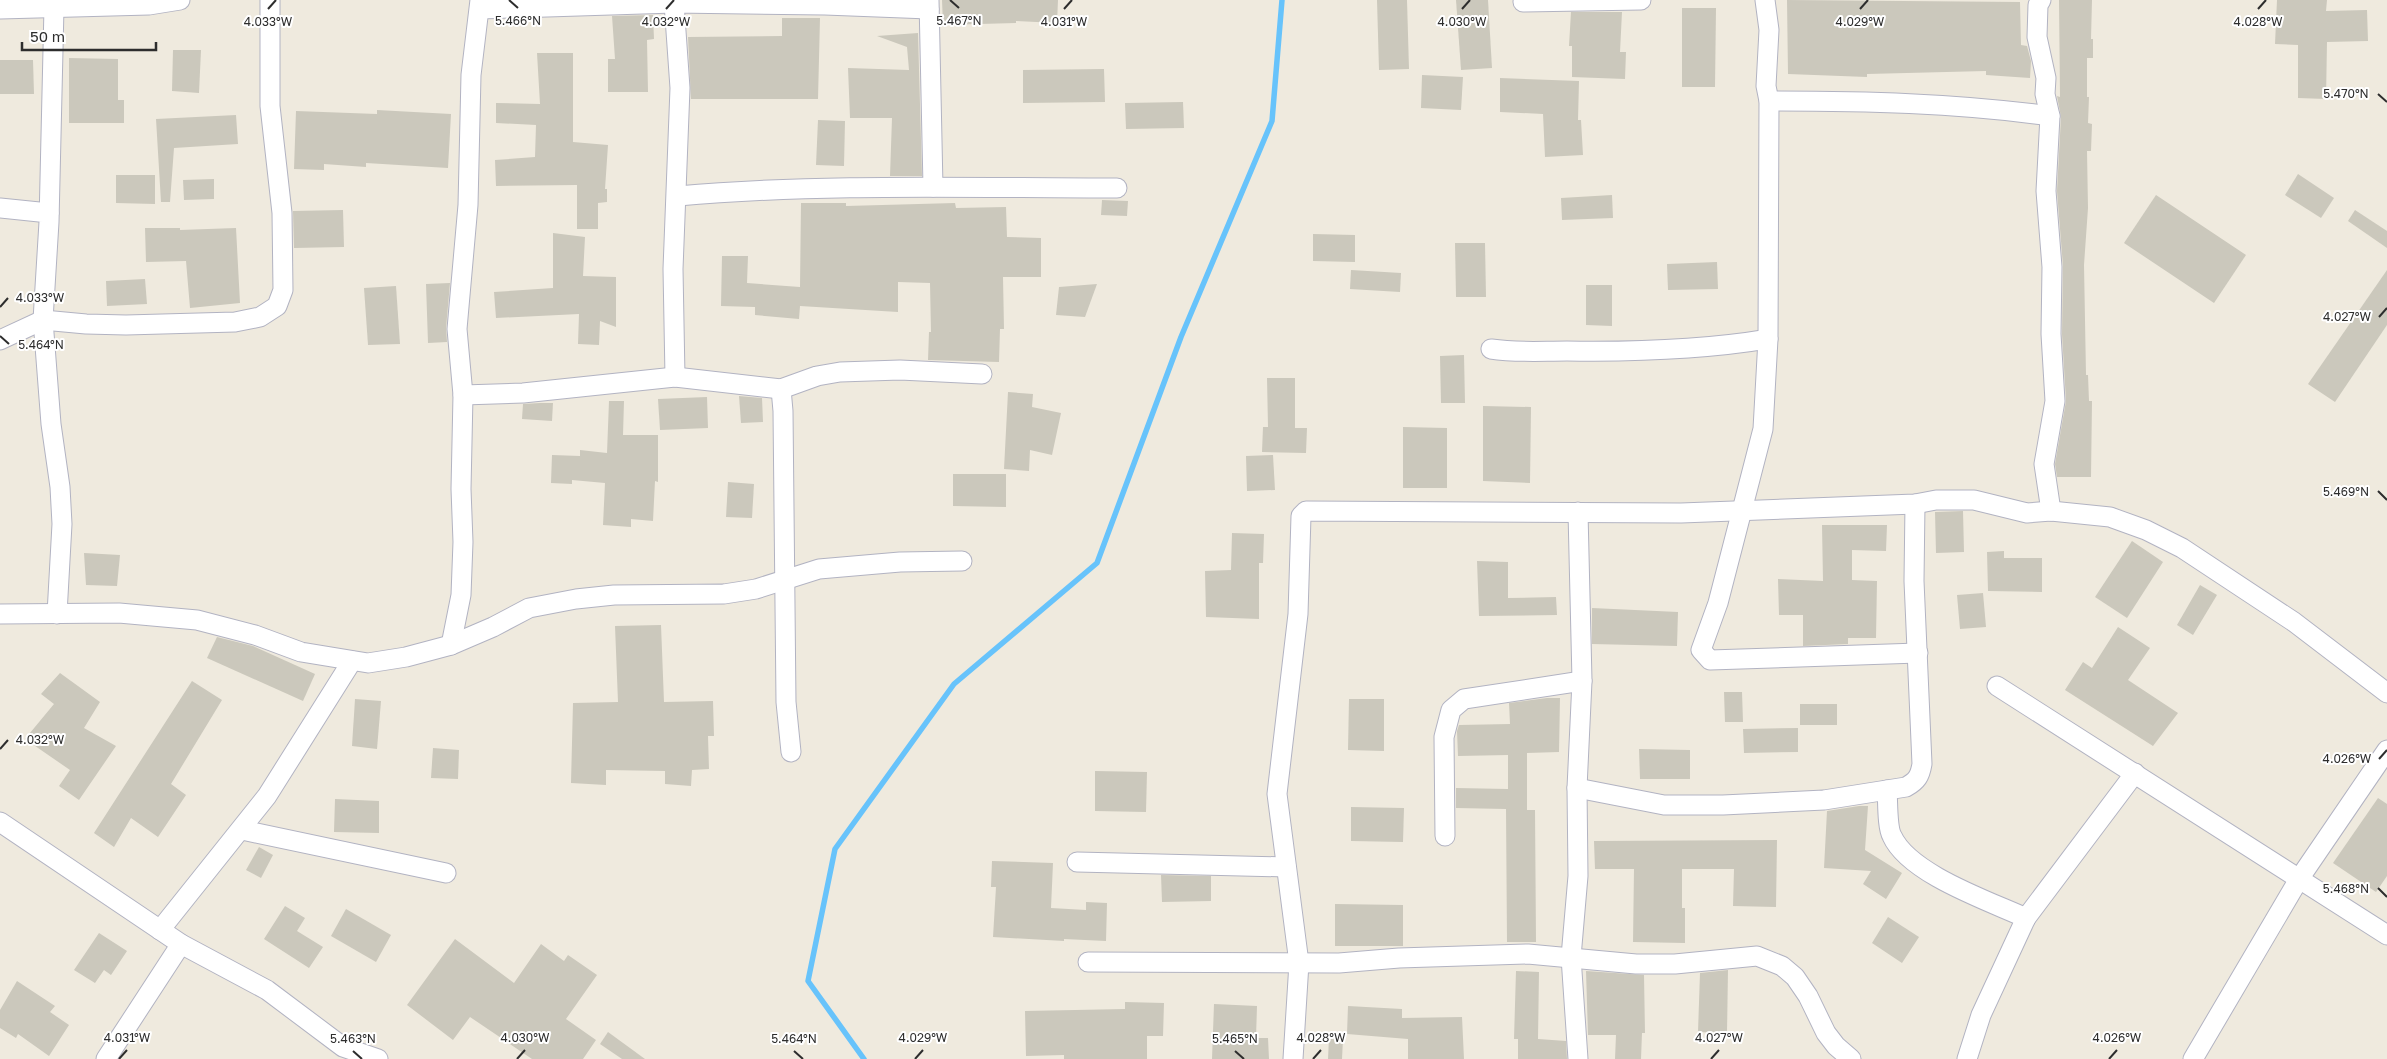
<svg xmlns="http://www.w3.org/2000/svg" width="2387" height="1059" font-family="'Golos Text',sans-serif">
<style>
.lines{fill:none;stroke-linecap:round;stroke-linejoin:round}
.stream{stroke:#67c3fb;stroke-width:5.5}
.building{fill:#cbc8bc}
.minor-casing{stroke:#b2b3c2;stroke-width:21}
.minor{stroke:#fff;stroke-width:19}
.ticks{fill:none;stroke:#2d2d2d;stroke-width:2}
.ticks-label{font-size:12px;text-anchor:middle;fill:#2d2d2d;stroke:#fff;stroke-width:4;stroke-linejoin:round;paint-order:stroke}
</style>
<rect width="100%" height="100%" fill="#efeade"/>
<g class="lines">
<polyline class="stream" points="864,1059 808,981 835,849 954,684 1097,563 1181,337 1272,121 1282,0"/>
</g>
<g class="building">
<polygon points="942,0 1058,0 1057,23 1016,21 1016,23 943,25"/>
<polygon points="1377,0 1407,0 1409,69 1379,70"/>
<polygon points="1456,0 1488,0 1492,68 1461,70"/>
<polygon points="1787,0 2020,2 2021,45 2027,46 2031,61 2030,78 1986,75 1986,71 1867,74 1867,77 1788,74"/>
<polygon points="2059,0 2092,0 2091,39 2093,39 2093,58 2087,58 2087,97 2089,97 2088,123 2092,124 2091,151 2087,151 2088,208 2084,265 2086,375 2088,375 2089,401 2092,401 2091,477 2057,477 2055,464 2066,401 2062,334 2063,266 2057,191 2061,117 2057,96 2060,97"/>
<polygon points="2277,0 2327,0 2326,11 2367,10 2368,41 2327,42 2326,99 2298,98 2298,45 2275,44"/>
<polygon points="1682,8 1716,8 1715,87 1682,87"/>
<polygon points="1571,12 1622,12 1620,52 1626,52 1625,79 1572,77 1572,46 1569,46"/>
<polygon points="653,15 654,39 647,40 648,92 608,92 608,59 615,59 612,16"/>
<polygon points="782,18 820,18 818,99 691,99 688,37 782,36"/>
<polygon points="918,33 922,176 890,176 892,118 850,118 848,68 909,70 907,47 877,36"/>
<polygon points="173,50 201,50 199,93 172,91"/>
<polygon points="537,53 573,53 573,142 608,145 605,189 607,189 607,202 598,203 598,229 577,229 577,185 496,186 495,160 535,157 536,125 496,123 496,103 540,104"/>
<polygon points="69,58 118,59 118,100 124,100 124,123 69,123"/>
<polygon points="0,60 33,60 34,94 0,94"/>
<polygon points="1104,69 1105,102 1023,103 1023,70"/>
<polygon points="1422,75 1463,77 1461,110 1421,108"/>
<polygon points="1500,78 1579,81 1578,120 1581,120 1583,155 1545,157 1543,114 1500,112"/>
<polygon points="1183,102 1184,128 1126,129 1125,103"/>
<polygon points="377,110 451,114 448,168 366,163 366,167 324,164 324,170 294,169 296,111 377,114"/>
<polygon points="236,115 238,144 174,148 170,202 161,202 156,119"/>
<polygon points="818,120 845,121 844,166 816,165"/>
<polygon points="2298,174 2334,198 2321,218 2285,195"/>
<polygon points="116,175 155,175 155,204 116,203"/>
<polygon points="214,179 214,199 184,200 183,180"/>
<polygon points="1612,195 1613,218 1562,220 1561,198"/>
<polygon points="2156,195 2246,255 2214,303 2124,243"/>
<polygon points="1102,200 1128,201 1127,216 1101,215"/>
<polygon points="801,203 846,203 846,206 955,203 956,208 1006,207 1007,237 1041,238 1041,277 1003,277 1004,329 1000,329 999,362 928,360 929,332 931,332 930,283 898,282 898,312 800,306 799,319 755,315 755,307 721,306 722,256 748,256 747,283 800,287"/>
<polygon points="343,210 344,247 294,248 293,211"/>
<polygon points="2355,210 2387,231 2387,248 2348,221"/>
<polygon points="145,228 180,228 180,230 236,228 240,303 190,308 186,261 146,262"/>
<polygon points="553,233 585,237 583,276 616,277 616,327 600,321 599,345 578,344 579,314 496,318 494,292 553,288"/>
<polygon points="1313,234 1355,235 1355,262 1313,261"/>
<polygon points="1455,243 1485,243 1486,297 1456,297"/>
<polygon points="1717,262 1718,289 1668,290 1667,264"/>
<polygon points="1351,270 1401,273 1400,292 1350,289"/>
<polygon points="2387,270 2387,325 2335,402 2308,384"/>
<polygon points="145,279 147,304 107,306 106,281"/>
<polygon points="450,283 446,328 447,342 428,343 426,284"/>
<polygon points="1097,284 1085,317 1056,315 1059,287"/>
<polygon points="1586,285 1612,285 1612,326 1586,325"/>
<polygon points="396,286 400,344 368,345 364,288"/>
<polygon points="1464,355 1465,403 1441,403 1440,356"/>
<polygon points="1267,378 1295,378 1295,428 1307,428 1306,453 1262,452 1263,427 1268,427"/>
<polygon points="1008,392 1033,394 1032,407 1061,413 1052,455 1030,450 1029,471 1004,469"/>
<polygon points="739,396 762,398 763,422 741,423"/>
<polygon points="707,397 708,428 660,430 658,399"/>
<polygon points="609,401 624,401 623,435 658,435 658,482 655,481 653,521 631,519 631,527 603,525 605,483 572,480 572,484 551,483 552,455 580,456 580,450 607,453"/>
<polygon points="540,403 553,403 552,421 522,419 523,404"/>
<polygon points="1483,406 1531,407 1530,483 1483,481"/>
<polygon points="1403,427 1447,428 1447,488 1403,488"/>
<polygon points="1273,455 1275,490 1247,491 1246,456"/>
<polygon points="953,474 1006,474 1006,507 953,506"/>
<polygon points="728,482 754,484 752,518 726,517"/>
<polygon points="1963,511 1964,552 1936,553 1935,512"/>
<polygon points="1822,525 1887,525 1886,551 1852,550 1852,580 1877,581 1876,638 1848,638 1848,644 1803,646 1803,615 1779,615 1778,579 1823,581"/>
<polygon points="1232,533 1264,534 1263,563 1259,563 1259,619 1206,617 1205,571 1231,570"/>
<polygon points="2132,541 2163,562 2127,618 2095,597"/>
<polygon points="2004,551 2004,558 2042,558 2042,592 1988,591 1987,552"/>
<polygon points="84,553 120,555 117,586 86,585"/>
<polygon points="1477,561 1508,562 1508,598 1556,597 1557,615 1479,616"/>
<polygon points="2200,585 2217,595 2193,635 2177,625"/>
<polygon points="1983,593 1986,627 1960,629 1957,595"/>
<polygon points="1592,608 1678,612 1677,646 1592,644"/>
<polygon points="661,625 664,702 713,701 714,736 708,736 709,769 692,770 691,786 665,784 665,771 606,770 606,785 571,783 573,703 618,702 615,626"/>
<polygon points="2118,627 2150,648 2128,680 2178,713 2153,746 2065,690 2083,662 2092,668"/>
<polygon points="217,637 253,646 315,674 303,701 207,658"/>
<polygon points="60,673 100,702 84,728 116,746 79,800 59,786 70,770 25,739 54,704 41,694"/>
<polygon points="192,681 222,700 171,784 186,795 158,837 131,818 114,847 94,833"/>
<polygon points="1724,692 1742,692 1743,722 1725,722"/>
<polygon points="1547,698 1560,698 1559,752 1527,753 1527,810 1535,810 1536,942 1507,942 1506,809 1456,808 1456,788 1508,789 1508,755 1458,756 1457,731 1459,725 1510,724 1509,703"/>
<polygon points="355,699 381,701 377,749 352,746"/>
<polygon points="1349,699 1384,699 1384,751 1348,750"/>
<rect x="1800" y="704" width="37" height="21"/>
<polygon points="1798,728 1798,752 1744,753 1743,729"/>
<polygon points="433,748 459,750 458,779 431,778"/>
<polygon points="1639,749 1690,750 1690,779 1640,779"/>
<polygon points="1095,771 1147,772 1146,812 1095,811"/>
<polygon points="2378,798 2387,804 2387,876 2376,892 2333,863"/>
<polygon points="335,799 379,801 379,833 334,832"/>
<polygon points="1859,806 1868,806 1865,850 1902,873 1886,899 1863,884 1871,871 1824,868 1827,811"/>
<polygon points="1351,807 1404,808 1403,842 1351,841"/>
<polygon points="1777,840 1776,907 1733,906 1734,869 1682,869 1682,908 1685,908 1685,943 1633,942 1634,869 1595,869 1594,841"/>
<polygon points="259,847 273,855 261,878 246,870"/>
<polygon points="992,861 1053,863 1051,908 1086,910 1086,902 1107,903 1106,941 1064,939 1064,941 993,937 996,887 991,887"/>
<polygon points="1161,875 1211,876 1211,901 1162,902"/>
<polygon points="1335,904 1403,905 1403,946 1335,946"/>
<polygon points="285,906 305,918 297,931 323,947 309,968 264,939"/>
<polygon points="346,909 391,935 376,962 331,936"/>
<polygon points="1888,917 1919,937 1902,963 1872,943"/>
<polygon points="99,933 127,951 111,975 104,970 95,983 74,970"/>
<polygon points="455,939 514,983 541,944 564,961 568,955 597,975 566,1019 596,1040 583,1059 532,1059 470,1017 453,1040 407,1005"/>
<polygon points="1728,970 1727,1033 1698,1032 1700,973"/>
<polygon points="1516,971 1539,972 1538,1039 1566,1041 1567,1059 1518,1059 1518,1039 1514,1039"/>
<polygon points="1586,971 1644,975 1645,1033 1642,1033 1641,1059 1615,1059 1616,1035 1588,1035"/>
<polygon points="17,981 55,1006 50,1012 69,1025 49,1056 18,1034 16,1038 0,1028 0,1010"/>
<polygon points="1125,1002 1164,1003 1163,1036 1147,1036 1147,1059 1064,1059 1064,1055 1026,1056 1025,1011 1125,1009"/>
<polygon points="1214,1004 1257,1006 1256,1038 1268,1038 1269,1059 1212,1059"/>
<polygon points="1348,1006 1402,1009 1402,1018 1462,1017 1464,1059 1408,1059 1408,1039 1347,1034"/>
<polygon points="608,1032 645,1059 622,1059 600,1044"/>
<polygon points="1329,1038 1343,1039 1342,1059 1328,1059"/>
</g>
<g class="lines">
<defs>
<g id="minor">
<polyline points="929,0 933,187"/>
<polyline points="1765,0 1769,30 1766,86 1769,101 1768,339 1763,429 1718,603 1701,650 1710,660 1918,653"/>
<polyline points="2041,0 2038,5 2037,37 2046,78 2045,94 2050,116 2046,191 2052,267 2051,334 2055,401 2044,464 2051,511"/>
<polyline points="1523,2 1641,0"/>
<polyline points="674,3 680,88 673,269 675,377"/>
<polyline points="54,7 49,222 43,320 51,424 60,487 62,524 57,614"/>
<polyline points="0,9 149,5 180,0"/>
<polyline points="480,9 674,3 825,5 929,9"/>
<path d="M1769,101c94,0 187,2 281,15"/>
<path d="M678,196c146,-13 293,-8 439,-8"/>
<polyline points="0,208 49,213"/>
<polyline points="0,340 43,320 86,324 126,325 235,322 260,317 277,306 283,290 282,213 270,106 270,0"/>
<path d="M1491,349c26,4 50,2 76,2 67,1 135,-1 201,-12"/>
<polyline points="781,389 783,411 786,702 791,752"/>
<polyline points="463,395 523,393 675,377 781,389 817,376 840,372 900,370 982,374"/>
<polyline points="0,614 119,613 197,620 255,635 301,652 368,663 406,657 451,645 493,627 529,608 576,599 614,595 724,594 756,589 819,569 900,562 962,561"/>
<polyline points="451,645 461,595 463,542 461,489 463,395 457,329 468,205 471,75 480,0"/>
<polyline points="1997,686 2387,935"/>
<path d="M1577,788l87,17h59l101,-5 82,-13c11,-6 14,-11 16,-23l-8,-183 1,-77"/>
<path d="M1887,790c1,12 0,37 5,46 17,38 97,65 134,82"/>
<polyline points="0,822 181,944 267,990 343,1047 378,1059"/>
<polyline points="242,830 446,873"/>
<polyline points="1445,836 1444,737 1451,710 1464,699 1582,681"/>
<polyline points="1077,862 1286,867"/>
<polyline points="160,930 267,796 352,661"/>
<polyline points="1088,962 1339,963 1399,958 1528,954 1636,964 1675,964 1757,956 1782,966 1795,977 1808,996 1826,1033 1836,1046 1851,1059"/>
<polyline points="106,1059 181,944"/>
<polyline points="1293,1059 1299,963 1277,794 1298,614 1301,516 1306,511 1681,513 1915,504 1936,500 1974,500 2027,513 2051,511 2110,517 2146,530 2182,548 2294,622 2387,693"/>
<polyline points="1578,1059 1571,957 1578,876 1577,788 1582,681 1578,512"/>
<polyline points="1967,1059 1981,1015 2026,918 2135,773"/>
<polyline points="2193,1059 2299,879 2387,750"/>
</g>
</defs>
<use href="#minor" class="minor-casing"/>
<use href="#minor" class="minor"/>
</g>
<path class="ticks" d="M509,0l9,8M950,0l9,8M268,9l8,-9M666,9l8,-9M1064,9l8,-9M1462,9l8,-9M1860,9l8,-9M2258,9l8,-9M2378,94l9,8M0,307l8,-9M2379,317l8,-9M0,336l9,8M2378,491l9,9M0,749l8,-9M2379,759l8,-9M2378,888l9,9M353,1051l9,8M794,1051l9,8M1235,1051l9,8M119,1059l8,-9M517,1059l8,-9M915,1059l8,-9M1313,1059l8,-9M1711,1059l8,-9M2109,1059l8,-9"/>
<g class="ticks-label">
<text x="518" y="25">5.466°N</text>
<text x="959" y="25">5.467°N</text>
<text x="268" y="26">4.033°W</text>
<text x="1064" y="26">4.031°W</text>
<text x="1462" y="26">4.030°W</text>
<text x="1860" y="26">4.029°W</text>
<text x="2258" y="26">4.028°W</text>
<text x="666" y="26">4.032°W</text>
<text x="2346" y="98">5.470°N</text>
<text x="40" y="302">4.033°W</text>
<text x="2347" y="321">4.027°W</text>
<text x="41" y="349">5.464°N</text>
<text x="2346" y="496">5.469°N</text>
<text x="40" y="744">4.032°W</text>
<text x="2347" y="763">4.026°W</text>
<text x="2346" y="893">5.468°N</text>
<text x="127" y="1042">4.031°W</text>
<text x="525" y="1042">4.030°W</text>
<text x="923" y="1042">4.029°W</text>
<text x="1321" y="1042">4.028°W</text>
<text x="1719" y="1042">4.027°W</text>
<text x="2117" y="1042">4.026°W</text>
<text x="353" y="1043">5.463°N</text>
<text x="794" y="1043">5.464°N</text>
<text x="1235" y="1043">5.465°N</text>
</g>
<path d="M22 42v8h134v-8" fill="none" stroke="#2d2d2d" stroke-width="2.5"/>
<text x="30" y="42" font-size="15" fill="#2d2d2d" stroke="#ffffff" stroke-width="4" paint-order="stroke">50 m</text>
</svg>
